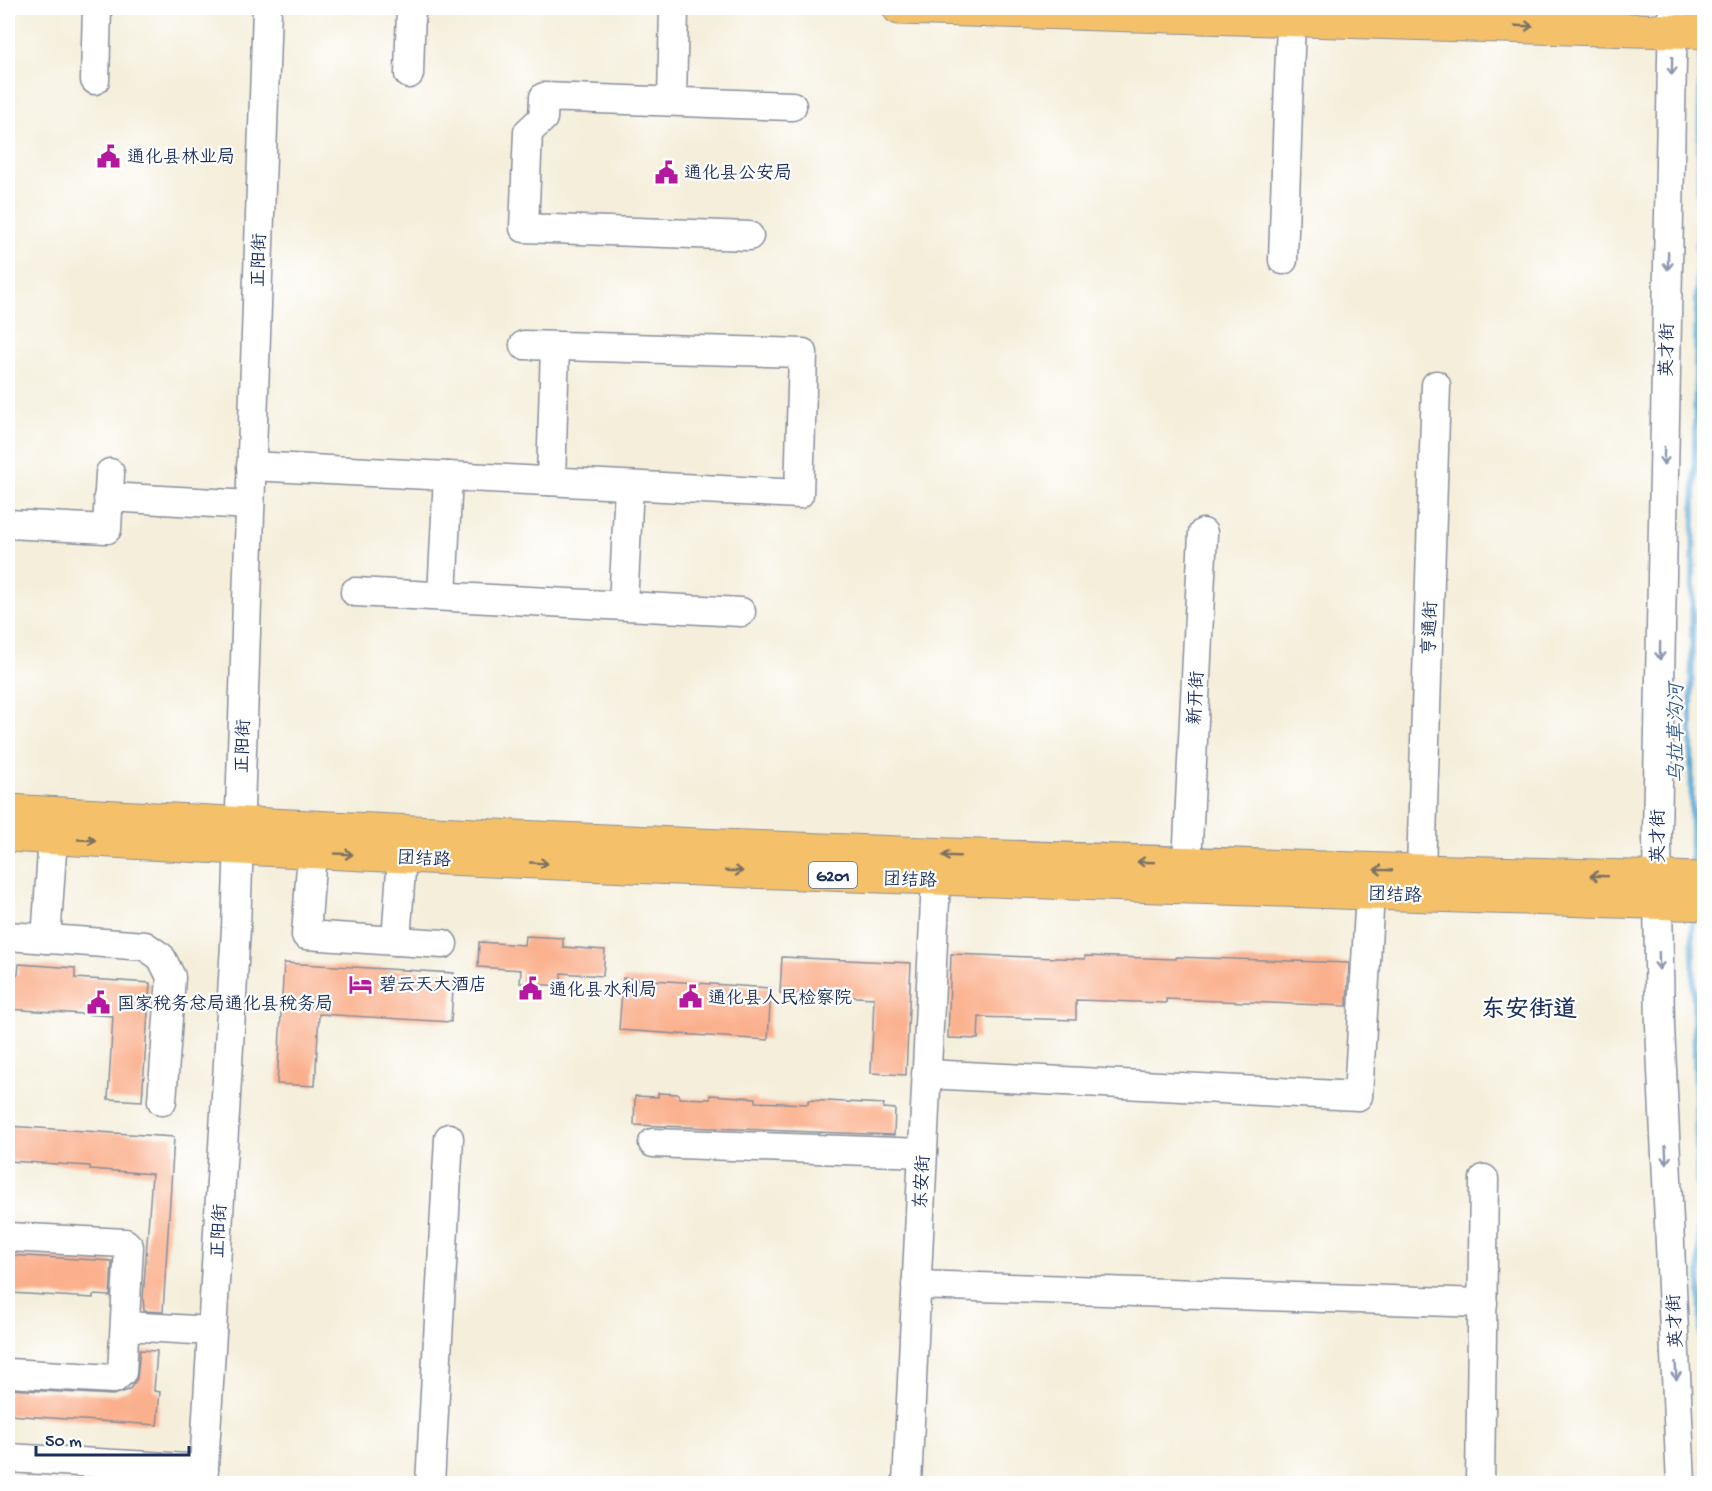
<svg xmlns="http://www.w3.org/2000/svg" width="1712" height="1491" font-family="'Gochi Hand','LXGW WenKai TC',sans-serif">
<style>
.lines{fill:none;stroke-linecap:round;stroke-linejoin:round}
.stream{stroke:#5ba7d4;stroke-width:6}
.building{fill:#fab08d}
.minor-casing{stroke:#888e9c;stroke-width:31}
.major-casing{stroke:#888e9c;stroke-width:35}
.highway-casing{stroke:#888e9c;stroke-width:35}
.minor{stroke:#fff;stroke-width:28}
.major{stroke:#f4c16a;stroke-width:33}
.highway{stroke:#f4c16a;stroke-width:33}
.oneway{stroke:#7d7163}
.oneway2{stroke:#8d97ae}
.labels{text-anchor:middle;stroke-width:4.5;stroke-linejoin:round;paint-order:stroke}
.shield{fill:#fff;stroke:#5f6d8e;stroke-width:1.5}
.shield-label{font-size:16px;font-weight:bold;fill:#1b2f5e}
.poi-label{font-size:18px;fill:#1b2f5e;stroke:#fff;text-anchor:start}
.street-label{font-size:18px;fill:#1b2f5e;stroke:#fff}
.water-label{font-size:20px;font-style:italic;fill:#355f8d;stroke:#fff}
.district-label{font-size:24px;font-weight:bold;fill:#1b2f5e;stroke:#fff}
</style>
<rect width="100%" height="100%" fill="#fff"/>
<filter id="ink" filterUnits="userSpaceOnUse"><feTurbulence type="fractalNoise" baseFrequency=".0167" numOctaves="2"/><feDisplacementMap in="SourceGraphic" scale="12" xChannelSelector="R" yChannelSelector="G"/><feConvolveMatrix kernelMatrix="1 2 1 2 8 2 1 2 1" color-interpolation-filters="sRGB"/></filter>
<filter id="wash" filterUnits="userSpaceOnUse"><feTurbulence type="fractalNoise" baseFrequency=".008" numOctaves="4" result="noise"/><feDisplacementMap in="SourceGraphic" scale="24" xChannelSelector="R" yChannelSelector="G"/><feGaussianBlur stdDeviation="1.35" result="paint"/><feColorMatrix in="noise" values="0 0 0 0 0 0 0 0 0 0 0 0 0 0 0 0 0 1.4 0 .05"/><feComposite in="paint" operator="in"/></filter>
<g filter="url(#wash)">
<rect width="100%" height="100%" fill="#f4eeda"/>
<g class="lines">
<g class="stream">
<polyline points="1701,21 1702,8"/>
<polyline points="1692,870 1691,712 1701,40"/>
<polyline points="1692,913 1704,1458"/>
</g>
</g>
<g id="blocks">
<g class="building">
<polygon points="525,936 563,938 563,947 605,950 603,976 561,973 561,986 520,983 521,970 478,967 479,942 524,945"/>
<polygon points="951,954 1085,959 1085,956 1176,959 1176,957 1349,963 1347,1006 1166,999 1166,1003 1076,1000 1076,1020 979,1017 978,1039 948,1038"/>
<polygon points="782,957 911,963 906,1075 871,1073 874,998 780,993"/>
<polygon points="284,963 454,973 451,1022 319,1014 315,1086 277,1084"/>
<polygon points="19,964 75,968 75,978 150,983 142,1101 108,1099 113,1016 8,1009 8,974 18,974"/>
<polygon points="623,978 771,988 768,1040 619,1030"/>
<polygon points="658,1093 679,1094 679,1098 710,1099 710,1095 756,1098 756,1102 808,1104 808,1100 884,1104 883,1108 895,1109 894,1135 634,1125 635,1096 658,1097"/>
<polygon points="8,1126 174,1137 163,1312 144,1311 143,1298 152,1174 90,1169 90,1166 8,1161"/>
<polygon points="8,1255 112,1261 110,1296 93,1295 93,1298 11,1293 11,1290 8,1290"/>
<polygon points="140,1350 157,1351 154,1391 160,1392 157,1425 8,1415 8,1389 113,1395 129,1390 137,1379"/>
</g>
</g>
</g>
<g filter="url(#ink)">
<use href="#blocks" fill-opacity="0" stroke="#888e9c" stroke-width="1.5"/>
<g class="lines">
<defs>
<g id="minor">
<polyline points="1673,8 1657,835 1660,1026 1681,1484"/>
<polyline points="409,74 411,8"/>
<polyline points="95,80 97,8"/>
<polyline points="672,101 674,8"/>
<polyline points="749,236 524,228 528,132 543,118 544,97 792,106"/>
<polyline points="1283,260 1291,19"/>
<polyline points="251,466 799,494 803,353 524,345"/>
<polyline points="551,481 555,346"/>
<polyline points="108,497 250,505"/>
<polyline points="8,524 107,529 110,473"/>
<polyline points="355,592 741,612"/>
<polyline points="442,596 448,476"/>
<polyline points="623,605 629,486"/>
<polyline points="312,852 306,935 443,944"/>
<polyline points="1187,864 1203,533"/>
<polyline points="1421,871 1436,385"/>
<polyline points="8,936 145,946 161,957 171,977 162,1101"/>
<polyline points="46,939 53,838"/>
<polyline points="396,941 402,856"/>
<polyline points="926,1074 1358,1096 1370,894"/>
<polyline points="653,1143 923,1153"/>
<polyline points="8,1237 125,1243 129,1247 122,1372 114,1379 8,1373"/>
<polyline points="916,1285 1483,1303"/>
<polyline points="125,1326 212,1331"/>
<polyline points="8,1458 204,1469"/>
<polyline points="203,1484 236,928 267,8"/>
<polyline points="430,1484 449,1138"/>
<polyline points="907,1484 936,880"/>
<polyline points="1480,1484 1484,1179"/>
</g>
<polyline id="major" points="899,8 1704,32"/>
<g id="highway">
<path d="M8,811c565,32 1130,53 1696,68"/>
<path d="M8,835c565,34 1131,50 1696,69"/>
</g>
</defs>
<use href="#minor" class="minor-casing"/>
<use href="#major" class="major-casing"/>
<use href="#highway" class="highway-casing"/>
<use href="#minor" class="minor"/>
<use href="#major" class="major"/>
<use href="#highway" class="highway"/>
</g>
<defs><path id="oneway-shaft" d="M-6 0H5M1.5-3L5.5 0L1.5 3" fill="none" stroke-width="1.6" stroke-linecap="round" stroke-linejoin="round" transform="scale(1.5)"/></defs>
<g class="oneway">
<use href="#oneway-shaft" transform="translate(1524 26) rotate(2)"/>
<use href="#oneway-shaft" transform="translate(87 840) rotate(3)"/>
<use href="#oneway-shaft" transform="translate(344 854) rotate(3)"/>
<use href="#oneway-shaft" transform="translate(951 856) rotate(-178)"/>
<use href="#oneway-shaft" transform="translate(1146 862) rotate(-178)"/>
<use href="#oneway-shaft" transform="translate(539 863) rotate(3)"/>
<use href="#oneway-shaft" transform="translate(1383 870) rotate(-178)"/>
<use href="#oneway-shaft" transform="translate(734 871) rotate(2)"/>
<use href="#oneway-shaft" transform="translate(1599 876) rotate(-178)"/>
</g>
<g class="oneway2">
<use href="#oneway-shaft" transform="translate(1672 66) rotate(91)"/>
<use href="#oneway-shaft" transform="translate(1668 261) rotate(91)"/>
<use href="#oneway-shaft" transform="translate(1664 456) rotate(91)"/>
<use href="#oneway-shaft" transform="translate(1660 651) rotate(91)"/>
<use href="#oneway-shaft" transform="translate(1659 961) rotate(89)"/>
<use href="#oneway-shaft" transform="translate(1666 1155) rotate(87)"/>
<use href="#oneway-shaft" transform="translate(1676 1371) rotate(87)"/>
</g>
</g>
<defs>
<symbol id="civic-bare" viewBox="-9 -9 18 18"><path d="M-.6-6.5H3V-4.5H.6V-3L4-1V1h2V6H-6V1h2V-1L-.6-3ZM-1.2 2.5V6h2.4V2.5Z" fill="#b5179e" stroke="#fff" stroke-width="2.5" paint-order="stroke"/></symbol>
<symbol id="hotel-bare" viewBox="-9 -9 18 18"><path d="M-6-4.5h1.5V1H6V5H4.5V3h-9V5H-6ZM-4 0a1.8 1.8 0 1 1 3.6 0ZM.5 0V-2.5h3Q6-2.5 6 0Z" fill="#b5179e" stroke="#fff" stroke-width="2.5" paint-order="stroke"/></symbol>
</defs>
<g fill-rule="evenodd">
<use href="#civic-bare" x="92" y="140" width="33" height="33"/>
<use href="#civic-bare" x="650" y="156" width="33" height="33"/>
<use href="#hotel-bare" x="344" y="968" width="33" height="33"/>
<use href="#civic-bare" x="514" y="972" width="33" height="33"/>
<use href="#civic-bare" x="674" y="980" width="33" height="33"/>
<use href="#civic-bare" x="82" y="986" width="33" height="33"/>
</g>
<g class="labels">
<rect class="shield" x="809" y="862" width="48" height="26" rx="4.5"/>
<g class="shield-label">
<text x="833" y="881">G201</text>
</g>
<g class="poi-label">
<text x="127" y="162">通化县林业局</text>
<text x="684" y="178">通化县公安局</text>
<text x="379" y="990">碧云天大酒店</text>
<text x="549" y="995">通化县水利局</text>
<text x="708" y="1003">通化县人民检察院</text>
<text x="117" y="1009">国家税务总局通化县税务局</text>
</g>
<g class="street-label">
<text transform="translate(258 260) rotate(-88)" y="6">正阳街</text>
<text transform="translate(1666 350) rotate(-89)" y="6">英才街</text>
<text transform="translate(1429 628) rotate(-88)" y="6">亨通街</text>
<text transform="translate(1195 698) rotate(-87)" y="6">新开街</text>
<text transform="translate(242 746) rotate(-88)" y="6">正阳街</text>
<text transform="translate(1657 836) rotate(-90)" y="6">英才街</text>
<text transform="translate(424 858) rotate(3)" y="6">团结路</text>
<text transform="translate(910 879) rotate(2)" y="6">团结路</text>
<text transform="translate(1395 894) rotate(2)" y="6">团结路</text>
<text transform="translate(921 1182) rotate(-87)" y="6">东安街</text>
<text transform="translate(218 1231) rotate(-87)" y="6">正阳街</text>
<text transform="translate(1674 1321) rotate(-93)" y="6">英才街</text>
</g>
<g class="water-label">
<text transform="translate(1675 733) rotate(-90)" y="7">乌拉草沟河</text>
</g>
<g class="district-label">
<text x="1529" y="1016">东安街道</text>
</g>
</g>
<rect width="1712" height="1491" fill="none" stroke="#fff" stroke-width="30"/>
<path d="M36 1446v9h153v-9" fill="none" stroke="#1b2f5e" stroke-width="3"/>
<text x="45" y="1446" font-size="18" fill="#1b2f5e" stroke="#ffffff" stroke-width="4.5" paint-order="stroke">50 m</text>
</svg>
